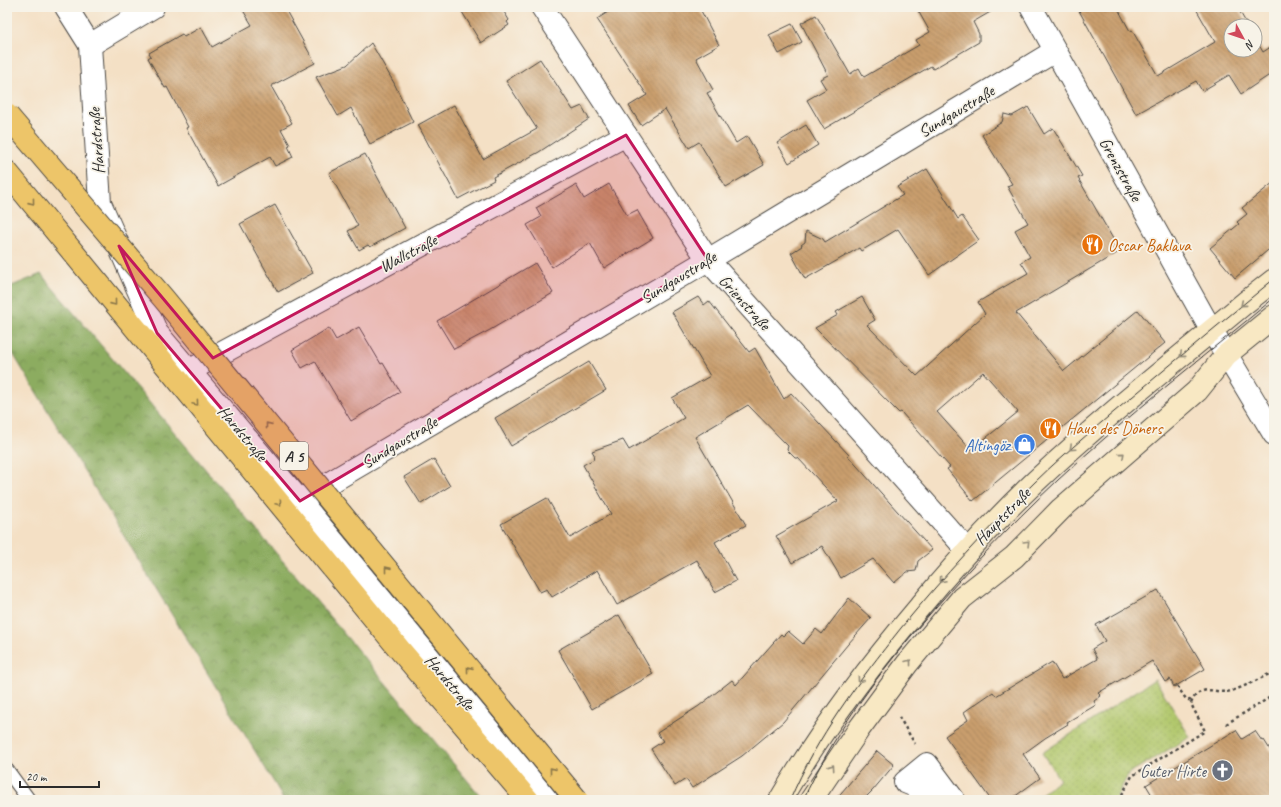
<svg xmlns="http://www.w3.org/2000/svg" width="1281" height="807" font-family="Caveat,sans-serif">
<style>
.forest{fill:url(#forest-crowns);stroke:#5c6c46}
.park{fill:url(#park-dots);stroke:#6e794c}
.building{fill:url(#building-back-hatch);fill-rule:evenodd}
.lines{fill:none;stroke-linecap:round;stroke-linejoin:round}
.service-casing{stroke:#494642;stroke-width:15}
.minor-casing{stroke:#494642;stroke-width:24}
.secondary-casing{stroke:#494642;stroke-width:24}
.motorway-casing{stroke:#494642;stroke-width:24}
.path{stroke:#494642;stroke-width:2.5;stroke-dasharray:3 3;stroke-linecap:butt}
.service{stroke:#fff;stroke-width:13}
.minor{stroke:#fff;stroke-width:22}
.secondary{stroke:#f8e8c3;stroke-width:22}
.motorway{stroke:#edc569;stroke-width:22}
.tram{stroke:#2b2b2b;stroke-width:1}
.motorway-bridge-casing{stroke:#494642;stroke-width:24;stroke-linecap:butt}
.motorway-bridge{stroke:#edc569;stroke-width:22}
.oneway{stroke:#8c784a}
.oneway2{stroke:#928a77}
.marked{fill:#c2185b;fill-opacity:0.2;stroke:#c2185b;stroke-width:3;stroke-linejoin:round}
.labels{text-anchor:middle;stroke-width:3.5;stroke-linejoin:round;paint-order:stroke}
.shield{fill:#f7f3e8;stroke:#686764;stroke-width:1}
.shield-label{font-size:16px;font-weight:bold;fill:#2b2b2b}
.street-label{font-size:17px;fill:#2b2b2b;stroke:#f7f3e8}
.food-label{font-size:17px;fill:#c56008;stroke:#f7f3e8;text-anchor:start}
.shop-label{font-size:17px;fill:#366cbe;stroke:#f7f3e8;text-anchor:end}
.worship-label{font-size:17px;fill:#5b616d;stroke:#f7f3e8;text-anchor:end}
</style>
<defs>
<pattern id="forest-crowns" width="20" height="18" patternUnits="userSpaceOnUse"><rect width="20" height="18" fill="#8cac60"/><path d="M2 6a3 3 0 1 1 6 0M12 15a3 3 0 1 1 6 0" fill="none" stroke="#738c4f"/></pattern>
<pattern id="park-dots" width="8" height="8" patternUnits="userSpaceOnUse"><rect width="8" height="8" fill="#b1c76c"/><path d="M2 2h.1M6 6h.1" fill="none" stroke="#98ab5e" stroke-width="1.8" stroke-linecap="round"/></pattern>
<pattern id="building-back-hatch" width="6" height="6" patternUnits="userSpaceOnUse"><rect width="6" height="6" fill="#c99e6d"/><path d="M-1 5l2 2M0 0l6 6M5-1l2 2" fill="none" stroke="#a3815a"/></pattern>
</defs>
<rect width="100%" height="100%" fill="#f7f3e8"/>
<filter id="ink" filterUnits="userSpaceOnUse"><feTurbulence type="fractalNoise" baseFrequency=".025" numOctaves="2"/><feDisplacementMap in="SourceGraphic" scale="8" xChannelSelector="R" yChannelSelector="G"/><feConvolveMatrix kernelMatrix="1 2 1 2 8 2 1 2 1" color-interpolation-filters="sRGB"/></filter>
<filter id="wash" filterUnits="userSpaceOnUse"><feTurbulence type="fractalNoise" baseFrequency=".012" numOctaves="4" result="noise"/><feDisplacementMap in="SourceGraphic" scale="16" xChannelSelector="R" yChannelSelector="G"/><feGaussianBlur stdDeviation="0.9" result="paint"/><feColorMatrix in="noise" values="0 0 0 0 0 0 0 0 0 0 0 0 0 0 0 0 0 1.4 0 .05"/><feComposite in="paint" operator="in"/></filter>
<g filter="url(#wash)">
<rect width="100%" height="100%" fill="#f4e0c5"/>
<polygon class="forest" points="41,274 484,800 283,800 278,789 7,344 7,288"/>
<polygon class="park" points="1155,679 1190,737 1129,773 1115,800 1033,800 1060,780 1042,753"/>
<g id="blocks">
<g class="building">
<polygon points="241,7 284,7 315,63 271,86 292,123 281,129 290,145 288,146 293,157 275,166 270,157 218,186 186,128 188,127 167,87 165,88 148,58 151,56 149,53 182,34 184,37 201,27 212,47 252,25"/>
<polygon points="459,7 501,7 509,20 507,22 509,25 481,43"/>
<polygon points="616,7 699,7 719,45 696,58 713,90 707,93 736,143 747,136 764,165 726,187 699,142 689,148 665,109 641,125 629,106 647,95 597,19"/>
<polygon points="916,7 999,7 973,22 979,34 979,42 933,69 931,66 824,129 807,100 826,89 820,79 828,75 801,23 816,15 850,74 859,68 864,77 919,45 916,40 930,32"/>
<polygon points="1077,7 1117,7 1130,31 1132,30 1158,76 1215,42 1195,7 1237,7 1248,26 1231,26 1231,50 1255,50 1255,38 1263,52 1274,45 1274,72 1241,94 1229,75 1202,91 1196,81 1136,114"/>
<polygon points="792,24 802,42 779,54 769,35"/>
<polygon points="371,43 394,83 413,122 370,144 351,108 338,116 316,77 347,65"/>
<polygon points="540,59 573,110 582,106 589,119 539,152 493,177 494,180 458,199 418,125 454,105 483,159 537,129 506,81"/>
<path d="M1028,107l16,27 9,-6 29,48 -4,2 42,73 -104,62 48,58 74,-61 27,33 -192,158 -26,-32 3,-2 -49,-55 -2,1 -84,-85 23,-13 -2,-3 26,-15 13,23 -8,5 50,51 68,-62 -7,-12 50,-29 -7,-11 9,-5 -15,-27 13,-7 -21,-37 5,-2 -30,-49 20,-13 2,-8 8,2zM983,372l35,40 -47,38 -34,-38z"/>
<polygon points="806,125 818,145 789,163 777,143"/>
<polygon points="365,154 405,228 370,247 368,245 359,250 348,231 358,226 329,173"/>
<polygon points="927,169 958,219 962,216 979,240 929,275 898,229 861,251 859,248 805,279 791,253 802,246 801,245 805,242 806,231 823,239 825,242 903,195 897,187"/>
<polygon points="1274,182 1274,245 1235,278 1210,248 1239,224 1237,222 1247,214 1242,208"/>
<polygon points="609,184 627,215 637,210 653,238 604,268 590,243 552,267 527,225 541,217 536,208 576,185 584,199"/>
<polygon points="275,205 313,273 278,292 240,224"/>
<polygon points="535,263 553,293 490,330 454,349 437,321"/>
<polygon points="698,297 704,305 709,301 749,352 755,348 784,399 791,393 849,455 848,456 932,550 918,561 916,571 907,572 894,583 873,559 841,578 822,546 792,563 776,536 838,501 798,458 795,458 787,450 788,446 748,405 695,437 746,525 715,542 736,581 715,592 697,560 617,605 597,570 552,597 547,589 540,592 501,524 547,498 570,538 611,514 583,465 594,459 593,458 595,456 592,451 623,440 629,450 684,418 672,398 710,376 672,312"/>
<polygon points="359,327 381,364 383,363 400,392 351,421 315,361 302,368 292,350 329,328 336,340"/>
<polygon points="589,362 606,390 511,446 495,418"/>
<polygon points="434,459 450,486 421,504 404,477"/>
<polygon points="1158,590 1205,669 1174,687 1170,679 1165,682 1152,661 1098,693 1101,696 1094,701 1096,705 1067,722 1068,724 1045,738 1023,754 1040,778 1010,800 991,800 945,736 968,720 964,712 993,692 996,696 1052,662 1062,679 1097,659 1092,649 1105,641 1096,625"/>
<polygon points="849,598 871,618 848,644 783,722 742,756 692,788 686,779 675,786 651,749 663,741 657,733 699,706 732,680 736,685 781,634 783,636 788,631 803,644 816,629 822,634"/>
<polygon points="619,615 653,674 592,709 558,650"/>
<polygon points="1236,730 1242,739 1255,731 1262,741 1264,740 1274,756 1274,800 1155,800 1146,785"/>
<polygon points="877,751 894,765 873,790 863,800 835,800"/>
</g>
</g>
</g>
<g filter="url(#ink)">
<use href="#blocks" fill-opacity="0" stroke="#494642" stroke-width="1"/>
<g class="lines">
<defs>
<polyline id="service" points="7,770 29,800"/>
<g id="minor">
<polyline points="66,7 90,45 100,203 157,333 300,501 547,800"/>
<polyline points="542,7 708,260 968,551"/>
<polyline points="1031,7 1205,319 1274,434"/>
<polyline points="90,45 153,7"/>
<polyline points="196,367 626,135"/>
<polyline points="304,498 708,260 1055,51"/>
<polyline points="949,800 905,782 927,764 954,800"/>
</g>
<g id="secondary">
<path d="M780,800c40,-68 86,-130 137,-190 37,-45 77,-89 119,-129 67,-63 139,-120 210,-179l28,-22"/>
<polyline points="811,800 859,729 907,664 962,598 1014,557 1061,509 1197,391 1226,355 1274,316"/>
</g>
<polyline id="motorway" points="7,172 400,650 528,800"/>
</defs>
<use href="#service" class="service-casing"/>
<use href="#minor" class="minor-casing"/>
<use href="#secondary" class="secondary-casing"/>
<use href="#motorway" class="motorway-casing"/>
<g class="path">
<polyline points="1177,686 1186,699 1192,701"/>
<polyline points="899,717 915,744"/>
<polyline points="1226,724 1274,695"/>
<polyline points="1273,755 1274,754"/>
<path d="M1119,800l13,-24 73,-45 -14,-27c2,-6 5,-11 12,-13 8,-3 18,3 28,0 14,-4 29,-13 43,-19"/>
</g>
<use href="#service" class="service"/>
<use href="#minor" class="minor"/>
<use href="#secondary" class="secondary"/>
<use href="#motorway" class="motorway"/>
<g class="tram">
<path d="M790,800c27,-64 68,-118 111,-172 42,-51 87,-100 134,-146 33,-32 68,-61 103,-90 45,-38 91,-76 136,-113"/>
<path d="M803,800c29,-63 69,-118 114,-171 44,-52 91,-102 141,-149 69,-64 144,-122 216,-182"/>
</g>
<defs>
<polyline id="motorway-bridge" points="7,115 164,299 577,800"/>
</defs>
<use href="#motorway-bridge" class="motorway-bridge-casing"/>
<use href="#motorway-bridge" class="motorway-bridge"/>
</g>
<defs><path id="oneway-chevron" d="M-2-3.5L2.5 0L-2 3.5" fill="none" stroke-width="1.6" stroke-linecap="round" stroke-linejoin="round"/></defs>
<g class="oneway">
<use href="#oneway-chevron" transform="translate(32 202) rotate(51)"/>
<use href="#oneway-chevron" transform="translate(114 303) rotate(51)"/>
<use href="#oneway-chevron" transform="translate(196 403) rotate(50)"/>
<use href="#oneway-chevron" transform="translate(268 425) rotate(-129)"/>
<use href="#oneway-chevron" transform="translate(279 503) rotate(50)"/>
<use href="#oneway-chevron" transform="translate(387 569) rotate(-129)"/>
<use href="#oneway-chevron" transform="translate(469 669) rotate(-129)"/>
<use href="#oneway-chevron" transform="translate(552 770) rotate(-129)"/>
</g>
<g class="oneway2">
<use href="#oneway-chevron" transform="translate(1243 304) rotate(140)"/>
<use href="#oneway-chevron" transform="translate(1182 355) rotate(140)"/>
<use href="#oneway-chevron" transform="translate(1072 448) rotate(138)"/>
<use href="#oneway-chevron" transform="translate(1122 455) rotate(-41)"/>
<use href="#oneway-chevron" transform="translate(1027 543) rotate(-45)"/>
<use href="#oneway-chevron" transform="translate(942 580) rotate(131)"/>
<use href="#oneway-chevron" transform="translate(909 662) rotate(-52)"/>
<use href="#oneway-chevron" transform="translate(860 680) rotate(126)"/>
<use href="#oneway-chevron" transform="translate(832 767) rotate(-55)"/>
</g>
</g>
<path class="marked" d="M626,135l82,125 -408,241 -143,-168 -38,-87 94,112z"/>
<defs>
<symbol id="restaurant-disc" viewBox="-11 -11 22 22"><circle r="9.5" fill="#e8710a" stroke="#f7f3e8"/><path d="M-5-6h1v4h1v-4h1v4h1v-4h1v5L-1.5 .5V6h-2V.5L-5-1ZM5-6V6H3V1.5H1.5Q1.5-4 5-6Z" fill="#fff"/></symbol>
<symbol id="shop-disc" viewBox="-11 -11 22 22"><circle r="9.5" fill="#3f7fe0" stroke="#f7f3e8"/><path d="M-5-2.5h2.3a2.7 3.5 0 0 1 5.4 0H5L5.5 6h-11ZM-1.5-2.5h3a1.5 2.3 0 0 0-3 0Z" fill="#fff"/></symbol>
<symbol id="church-disc" viewBox="-11 -11 22 22"><circle r="9.5" fill="#6b7280" stroke="#f7f3e8"/><path d="M-1.2-6h2.4v3.5h3.3v2.4h-3.3V6h-2.4V-.1h-3.3v-2.4h3.3Z" fill="#fff"/></symbol>
</defs>
<g fill-rule="evenodd">
<use href="#restaurant-disc" x="1080" y="232" width="25" height="25"/>
<use href="#restaurant-disc" x="1038" y="416" width="25" height="25"/>
<use href="#shop-disc" x="1012" y="432" width="25" height="25"/>
<use href="#church-disc" x="1210" y="758" width="25" height="25"/>
</g>
<g class="labels">
<rect class="shield" x="280" y="442" width="28" height="28" rx="3"/>
<g class="shield-label">
<text x="294" y="462">A 5</text>
</g>
<g class="street-label">
<text transform="translate(956 111) rotate(-31)" y="6">Sundgaustraße</text>
<text transform="translate(96 141) rotate(-94)" y="6">Hardstraße</text>
<text transform="translate(1121 169) rotate(61)" y="6">Grenzstraße</text>
<text transform="translate(408 253) rotate(-28)" y="6">Wallstraße</text>
<text transform="translate(678 277) rotate(-31)" y="6">Sundgaustraße</text>
<text transform="translate(745 302) rotate(48)" y="6">Grienstraße</text>
<text transform="translate(243 433) rotate(50)" y="6">Hardstraße</text>
<text transform="translate(399 442) rotate(-31)" y="6">Sundgaustraße</text>
<text transform="translate(1002 516) rotate(-46)" y="6">Hauptstraße</text>
<text transform="translate(450 682) rotate(50)" y="6">Hardstraße</text>
</g>
<g class="food-label">
<text x="1108" y="251">Oscar Baklava</text>
<text x="1066" y="434">Haus des Döners</text>
</g>
<g class="shop-label">
<text x="1010" y="451">Altingöz</text>
</g>
<g class="worship-label">
<text x="1206" y="777">Guter Hirte</text>
</g>
</g>
<rect width="1281" height="807" fill="none" stroke="#f7f3e8" stroke-width="24"/>
<g transform="translate(1243 38) rotate(130)"><circle r="19" fill="#f7f3e8" stroke="#a5a39c"/>
<path d="M0-3L7 15L0 10L-7 15Z" fill="#d1495b"/>
<text y="-6" font-size="11" font-weight="bold" text-anchor="middle" fill="#2b2b2b">N</text>
</g>
<path d="M20 781v6h79v-6" fill="none" stroke="#2b2b2b" stroke-width="2"/>
<text x="26" y="781" font-size="12" fill="#2b2b2b" stroke="#f7f3e8" stroke-width="3" paint-order="stroke">20 m</text>
</svg>
